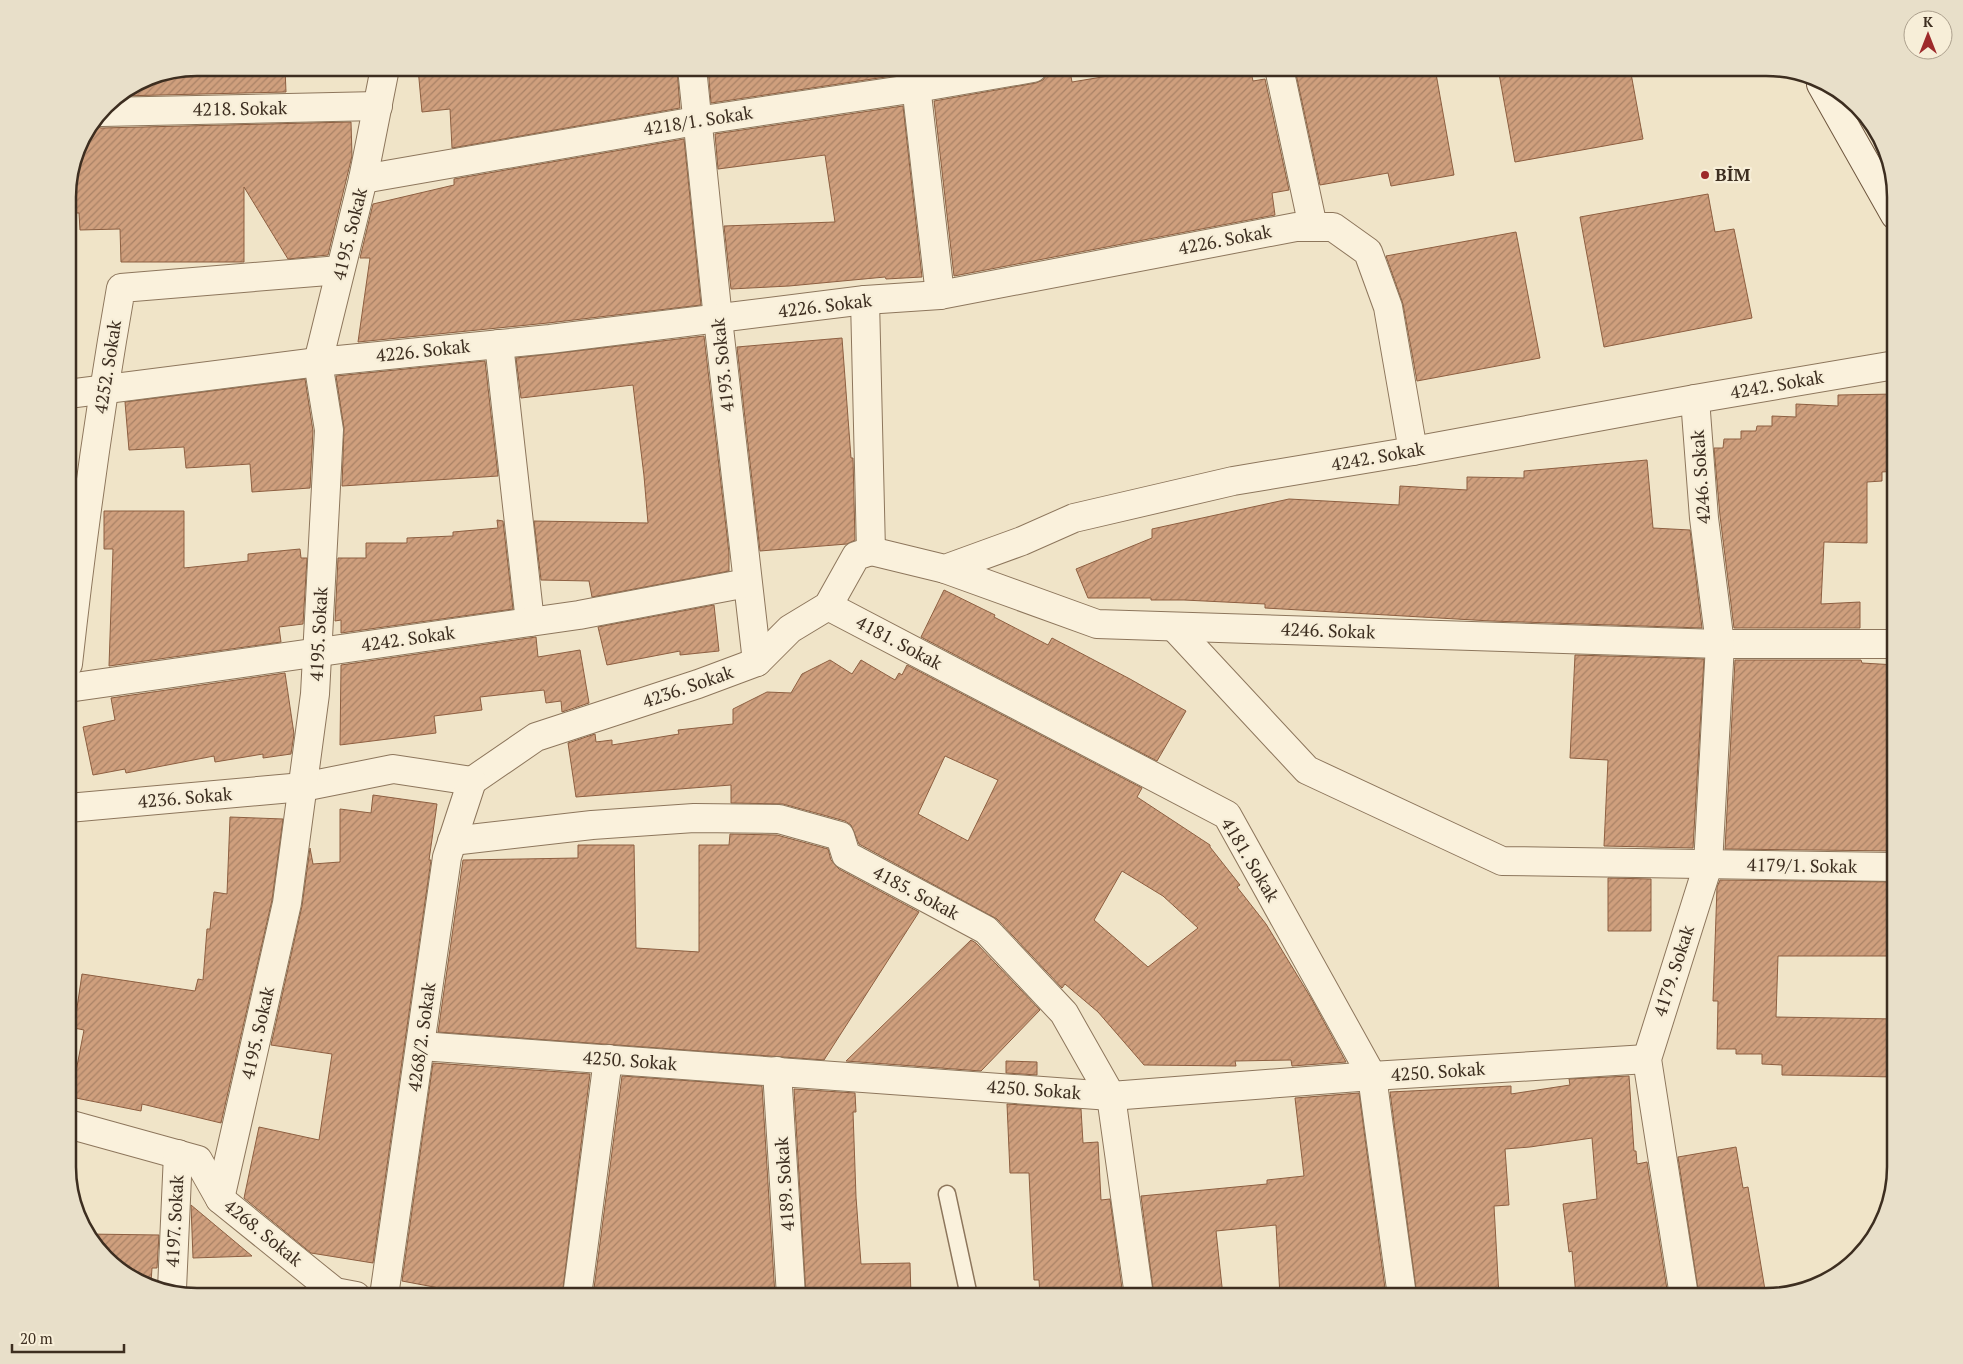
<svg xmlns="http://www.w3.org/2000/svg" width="1963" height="1364" font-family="'PT Serif',serif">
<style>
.building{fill:url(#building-hatch);stroke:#8d5f41;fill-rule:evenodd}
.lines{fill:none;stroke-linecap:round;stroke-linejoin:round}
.service-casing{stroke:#8d765c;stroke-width:19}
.minor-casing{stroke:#8d765c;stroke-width:30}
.secondary-casing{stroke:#6f573f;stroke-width:30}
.service{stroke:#faf1dc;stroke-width:16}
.minor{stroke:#faf1dc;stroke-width:28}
.secondary{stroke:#faf1dc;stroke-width:28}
.poi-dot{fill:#9e2a2b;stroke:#f7eed8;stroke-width:2}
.labels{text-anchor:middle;stroke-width:4.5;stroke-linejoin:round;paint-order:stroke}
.street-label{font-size:18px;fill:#3d2e20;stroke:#f7eed8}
.poi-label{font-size:18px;font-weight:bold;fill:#3d2e20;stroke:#f7eed8;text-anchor:start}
.rim{fill:none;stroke:#3d2e20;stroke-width:2.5}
</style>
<defs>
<pattern id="building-hatch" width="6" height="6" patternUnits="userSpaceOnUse" patternTransform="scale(1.25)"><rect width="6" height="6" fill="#cf9f7d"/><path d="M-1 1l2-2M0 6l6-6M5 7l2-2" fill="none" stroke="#a98266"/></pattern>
</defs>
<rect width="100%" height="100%" fill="#f0e4c8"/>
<g class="building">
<polygon points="197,68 285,68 286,92 120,96 148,77"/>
<polygon points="418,68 677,68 680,108 452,148 450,109 422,112"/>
<polygon points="708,68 899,68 899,75 711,103"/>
<polygon points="1156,68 1250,68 1253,81 1265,79 1289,190 1272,193 1275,215 954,276 934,101 1036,83 1043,80 1046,76 1070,71 1072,82"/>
<polygon points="1332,68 1435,68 1454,175 1391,186 1388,173 1320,185 1296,74"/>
<polygon points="1498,68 1630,68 1643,139 1515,162"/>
<polygon points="903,106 922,277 886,279 885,277 789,286 731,289 724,226 835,222 825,155 718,169 715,134"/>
<polygon points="351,122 352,156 328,255 288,259 244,187 244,262 121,262 120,229 80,230 79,213 68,213 68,189 78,147 93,125 101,128"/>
<polygon points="684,139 701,305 548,323 358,342 370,258 360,258 373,204 454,185 454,179"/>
<polygon points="1708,194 1715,232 1734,229 1752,318 1604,347 1580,217"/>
<polygon points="1516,232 1540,358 1417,381 1403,304 1386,256"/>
<polygon points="704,336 729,553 729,571 592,597 589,581 541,580 534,521 648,523 644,476 633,385 521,398 516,358"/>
<polygon points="842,338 851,458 853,458 855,540 847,544 760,551 737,347"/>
<polygon points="485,361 498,476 342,486 344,428 336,376"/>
<polygon points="305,379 313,431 310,488 252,492 250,464 186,468 184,447 129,450 125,402"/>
<polygon points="1896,394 1896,471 1882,472 1882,481 1867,482 1867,543 1824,542 1821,604 1860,602 1860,628 1734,628 1720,516 1714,448 1723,448 1724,439 1741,439 1741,431 1756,431 1757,426 1772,426 1772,416 1796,417 1796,404 1838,406 1838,395"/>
<polygon points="1647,460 1653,528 1690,530 1702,628 1491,621 1265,608 1265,604 1184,600 1151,600 1151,598 1088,598 1076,569 1152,538 1152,529 1289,499 1399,505 1400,486 1467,490 1467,477 1524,478 1524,471"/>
<polygon points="104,511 184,511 184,568 248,561 248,554 300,549 301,558 307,558 303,624 279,627 281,642 109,666 113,549 104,549"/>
<polygon points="497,520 503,521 513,609 341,633 341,620 335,621 338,558 366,558 366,543 407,543 407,538 453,536 453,532 498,528"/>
<polygon points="944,590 995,615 994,617 1048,645 1052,638 1130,679 1186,711 1157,761 921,637"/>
<polygon points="714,605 719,651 680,655 680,651 607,665 598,627"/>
<polygon points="536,637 538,657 580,650 589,703 562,712 561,701 546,703 544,690 480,697 482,710 434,716 436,733 340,745 341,665"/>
<polygon points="1575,655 1704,659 1693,848 1604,846 1608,760 1570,758"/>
<path d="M830,660l22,14 9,-14 34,20 4,-7 3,2 5,-10 235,123 -5,9 73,48v2l30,38 -3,2 29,37 45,74 35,64 -54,4 -1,-6 -56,1 1,5 -92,-1 -46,-53 -33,-28 -3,4 -65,-69 -138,-75 -8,-19 -6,-4 -62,-17 -52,-1v-18l-155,12 -8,-54 27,-9 1,8 16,-2v5l67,-11 -1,-4 55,-6v-15l34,-17 24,1 11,-19zM945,756l53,24 -30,61 -50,-27zM1122,871l41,25 35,32 -50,39 -54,-47z"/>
<polygon points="1735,660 1861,660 1862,663 1896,665 1896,851 1725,849"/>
<polygon points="285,673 294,734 291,754 263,758 263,754 215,762 214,756 126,773 125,769 93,775 83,727 115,720 111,698"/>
<polygon points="373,795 437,804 429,860 431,860 373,1263 311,1253 244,1198 259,1127 319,1140 332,1054 271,1045 302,906 310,848 313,864 340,862 340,809 371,813"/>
<polygon points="230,817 283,819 272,900 221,1123 142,1104 141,1111 71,1097 84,1030 74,1028 82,974 195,991 198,979 203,980 207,929 210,929 214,892 227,894"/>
<polygon points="730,834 777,835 828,849 831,860 839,869 919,912 824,1060 438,1032 463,860 578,858 578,845 634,845 636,948 699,952 699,845 729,845"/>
<polygon points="1608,878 1651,879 1651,931 1608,931"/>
<polygon points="1720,880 1896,882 1896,956 1778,956 1776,1017 1896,1019 1896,1077 1782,1075 1782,1065 1762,1064 1762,1054 1736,1054 1736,1049 1717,1049 1718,1001 1713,1001 1717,887"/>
<polygon points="971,940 976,943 1040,1010 981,1071 846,1061"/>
<polygon points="1006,1061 1037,1062 1037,1075 1006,1073"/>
<polygon points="433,1063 590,1074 562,1296 454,1296 455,1291 402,1281"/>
<polygon points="622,1076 762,1086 775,1296 593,1296"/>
<polygon points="1629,1076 1634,1151 1636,1151 1637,1164 1647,1162 1668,1296 1576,1296 1572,1251 1569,1252 1563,1204 1597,1199 1592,1138 1530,1147 1505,1149 1509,1205 1494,1206 1499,1296 1417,1296 1390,1092 1511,1086 1511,1094 1570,1085 1569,1079"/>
<polygon points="794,1089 855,1093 856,1112 853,1112 856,1197 861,1264 910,1263 911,1296 806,1296"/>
<polygon points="1359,1093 1386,1296 1280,1296 1276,1225 1216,1231 1223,1296 1154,1296 1141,1196 1267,1184 1267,1180 1304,1176 1295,1098"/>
<polygon points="1007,1104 1081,1109 1083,1143 1098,1142 1101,1200 1110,1199 1123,1296 1040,1296 1039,1280 1034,1280 1029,1173 1010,1173"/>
<polygon points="1736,1147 1743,1188 1748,1187 1766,1296 1699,1296 1678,1157"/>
<polygon points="191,1205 252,1256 193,1258"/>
<polygon points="87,1234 159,1235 157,1268 152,1268 151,1282 125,1274"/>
</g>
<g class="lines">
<defs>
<polyline id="service" points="947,1194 969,1296"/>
<g id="minor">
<polyline points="692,68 718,319 757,662"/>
<polyline points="914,68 940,295"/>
<polyline points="1279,68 1313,227"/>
<polyline points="101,112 378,106"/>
<polyline points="363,179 696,121 917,88 1033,68"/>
<polyline points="865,300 871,551"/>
<polyline points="499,344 530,622"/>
<polyline points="68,394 318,362 550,339 865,300 940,295 1296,227 1333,227 1368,252 1388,307 1413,451"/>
<polyline points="871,551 945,569 1022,541 1074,518 1233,481 1413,451 1695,399 1895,365"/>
<polyline points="945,569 1097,624 1720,644 1895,644"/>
<polyline points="828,606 1227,815 1372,1076 1402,1296"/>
<polyline points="1174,627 1307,770 1502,861 1895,867"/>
<path d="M68,664c14,-126 31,-251 53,-376l219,-18"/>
<polyline points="68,688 579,615 747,583"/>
<polyline points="472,781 536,737 698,684 757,662 790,629 828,606 856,556 871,551"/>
<polyline points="68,808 303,787 393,769 472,781"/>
<polyline points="452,841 592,825 694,818 779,819 840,836 846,855 986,930 1064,1013 1111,1096 1139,1296"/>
<polyline points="421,1046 1111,1096 1372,1076 1647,1059"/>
<polyline points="777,1071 791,1296"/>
<polyline points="68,1124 198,1160 220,1199 335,1292 356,1296"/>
<polyline points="220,1199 287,903 315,694 329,430 318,362 363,179 385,68"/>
<polyline points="172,1289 178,1154"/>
<polyline points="384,1296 447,857 472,781"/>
<polyline points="577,1296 608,1059"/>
<polyline points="1684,1296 1647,1059 1708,865 1720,644 1704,518 1695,399"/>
</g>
<polyline id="secondary" points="1821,84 1895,215"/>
</defs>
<use href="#service" class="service-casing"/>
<use href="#minor" class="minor-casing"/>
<use href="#secondary" class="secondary-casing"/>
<use href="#service" class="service"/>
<use href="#minor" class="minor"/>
<use href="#secondary" class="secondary"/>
</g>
<circle class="poi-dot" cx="1705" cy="175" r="5"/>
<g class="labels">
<g class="street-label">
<text transform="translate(240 109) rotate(-1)" y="6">4218. Sokak</text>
<text transform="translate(698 121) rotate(-9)" y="6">4218/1. Sokak</text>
<text transform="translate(350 234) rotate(-76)" y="6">4195. Sokak</text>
<text transform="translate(1225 240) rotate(-11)" y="6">4226. Sokak</text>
<text transform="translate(825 306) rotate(-7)" y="6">4226. Sokak</text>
<text transform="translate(423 351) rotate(-6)" y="6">4226. Sokak</text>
<text transform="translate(723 365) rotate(-96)" y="6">4193. Sokak</text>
<text transform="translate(108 367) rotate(-81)" y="6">4252. Sokak</text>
<text transform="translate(1777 385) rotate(-10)" y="6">4242. Sokak</text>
<text transform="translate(1378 457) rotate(-10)" y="6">4242. Sokak</text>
<text transform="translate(1701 477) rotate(-94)" y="6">4246. Sokak</text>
<text transform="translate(1328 631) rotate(2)" y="6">4246. Sokak</text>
<text transform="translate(319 634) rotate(-87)" y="6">4195. Sokak</text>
<text transform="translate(408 639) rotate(-8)" y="6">4242. Sokak</text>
<text transform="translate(899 643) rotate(28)" y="6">4181. Sokak</text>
<text transform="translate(688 687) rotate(-19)" y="6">4236. Sokak</text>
<text transform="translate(185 798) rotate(-5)" y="6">4236. Sokak</text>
<text transform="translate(1250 860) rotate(59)" y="6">4181. Sokak</text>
<text transform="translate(1802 866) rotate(1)" y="6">4179/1. Sokak</text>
<text transform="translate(916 893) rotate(28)" y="6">4185. Sokak</text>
<text transform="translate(1674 971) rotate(-72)" y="6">4179. Sokak</text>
<text transform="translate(258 1033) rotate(-77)" y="6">4195. Sokak</text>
<text transform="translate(422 1037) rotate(-82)" y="6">4268/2. Sokak</text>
<text transform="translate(630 1061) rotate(4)" y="6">4250. Sokak</text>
<text transform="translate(1438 1072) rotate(-4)" y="6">4250. Sokak</text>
<text transform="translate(1034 1090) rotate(4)" y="6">4250. Sokak</text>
<text transform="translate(785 1184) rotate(-94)" y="6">4189. Sokak</text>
<text transform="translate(175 1221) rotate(-87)" y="6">4197. Sokak</text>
<text transform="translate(263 1233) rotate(39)" y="6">4268. Sokak</text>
</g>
<g class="poi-label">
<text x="1715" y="181">BİM</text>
</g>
</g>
<path d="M0 0H1963V1364H0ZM197 76H1766A121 121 0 0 1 1887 197V1167A121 121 0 0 1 1766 1288H197A121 121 0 0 1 76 1167V197A121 121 0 0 1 197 76Z" fill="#e8dfc9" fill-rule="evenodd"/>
<path class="rim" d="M197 76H1766A121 121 0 0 1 1887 197V1167A121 121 0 0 1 1766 1288H197A121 121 0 0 1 76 1167V197A121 121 0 0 1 197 76Z"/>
<g transform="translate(1928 35)"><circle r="24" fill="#f7eed8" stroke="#ada18e"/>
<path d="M0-4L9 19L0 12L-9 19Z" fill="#9e2a2b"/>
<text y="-8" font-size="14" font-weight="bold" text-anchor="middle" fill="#3d2e20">K</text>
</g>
<path d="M12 1344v8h112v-8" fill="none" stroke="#3d2e20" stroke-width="2.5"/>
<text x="20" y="1344" font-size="15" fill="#3d2e20" stroke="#f7eed8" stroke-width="4" paint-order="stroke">20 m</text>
</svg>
